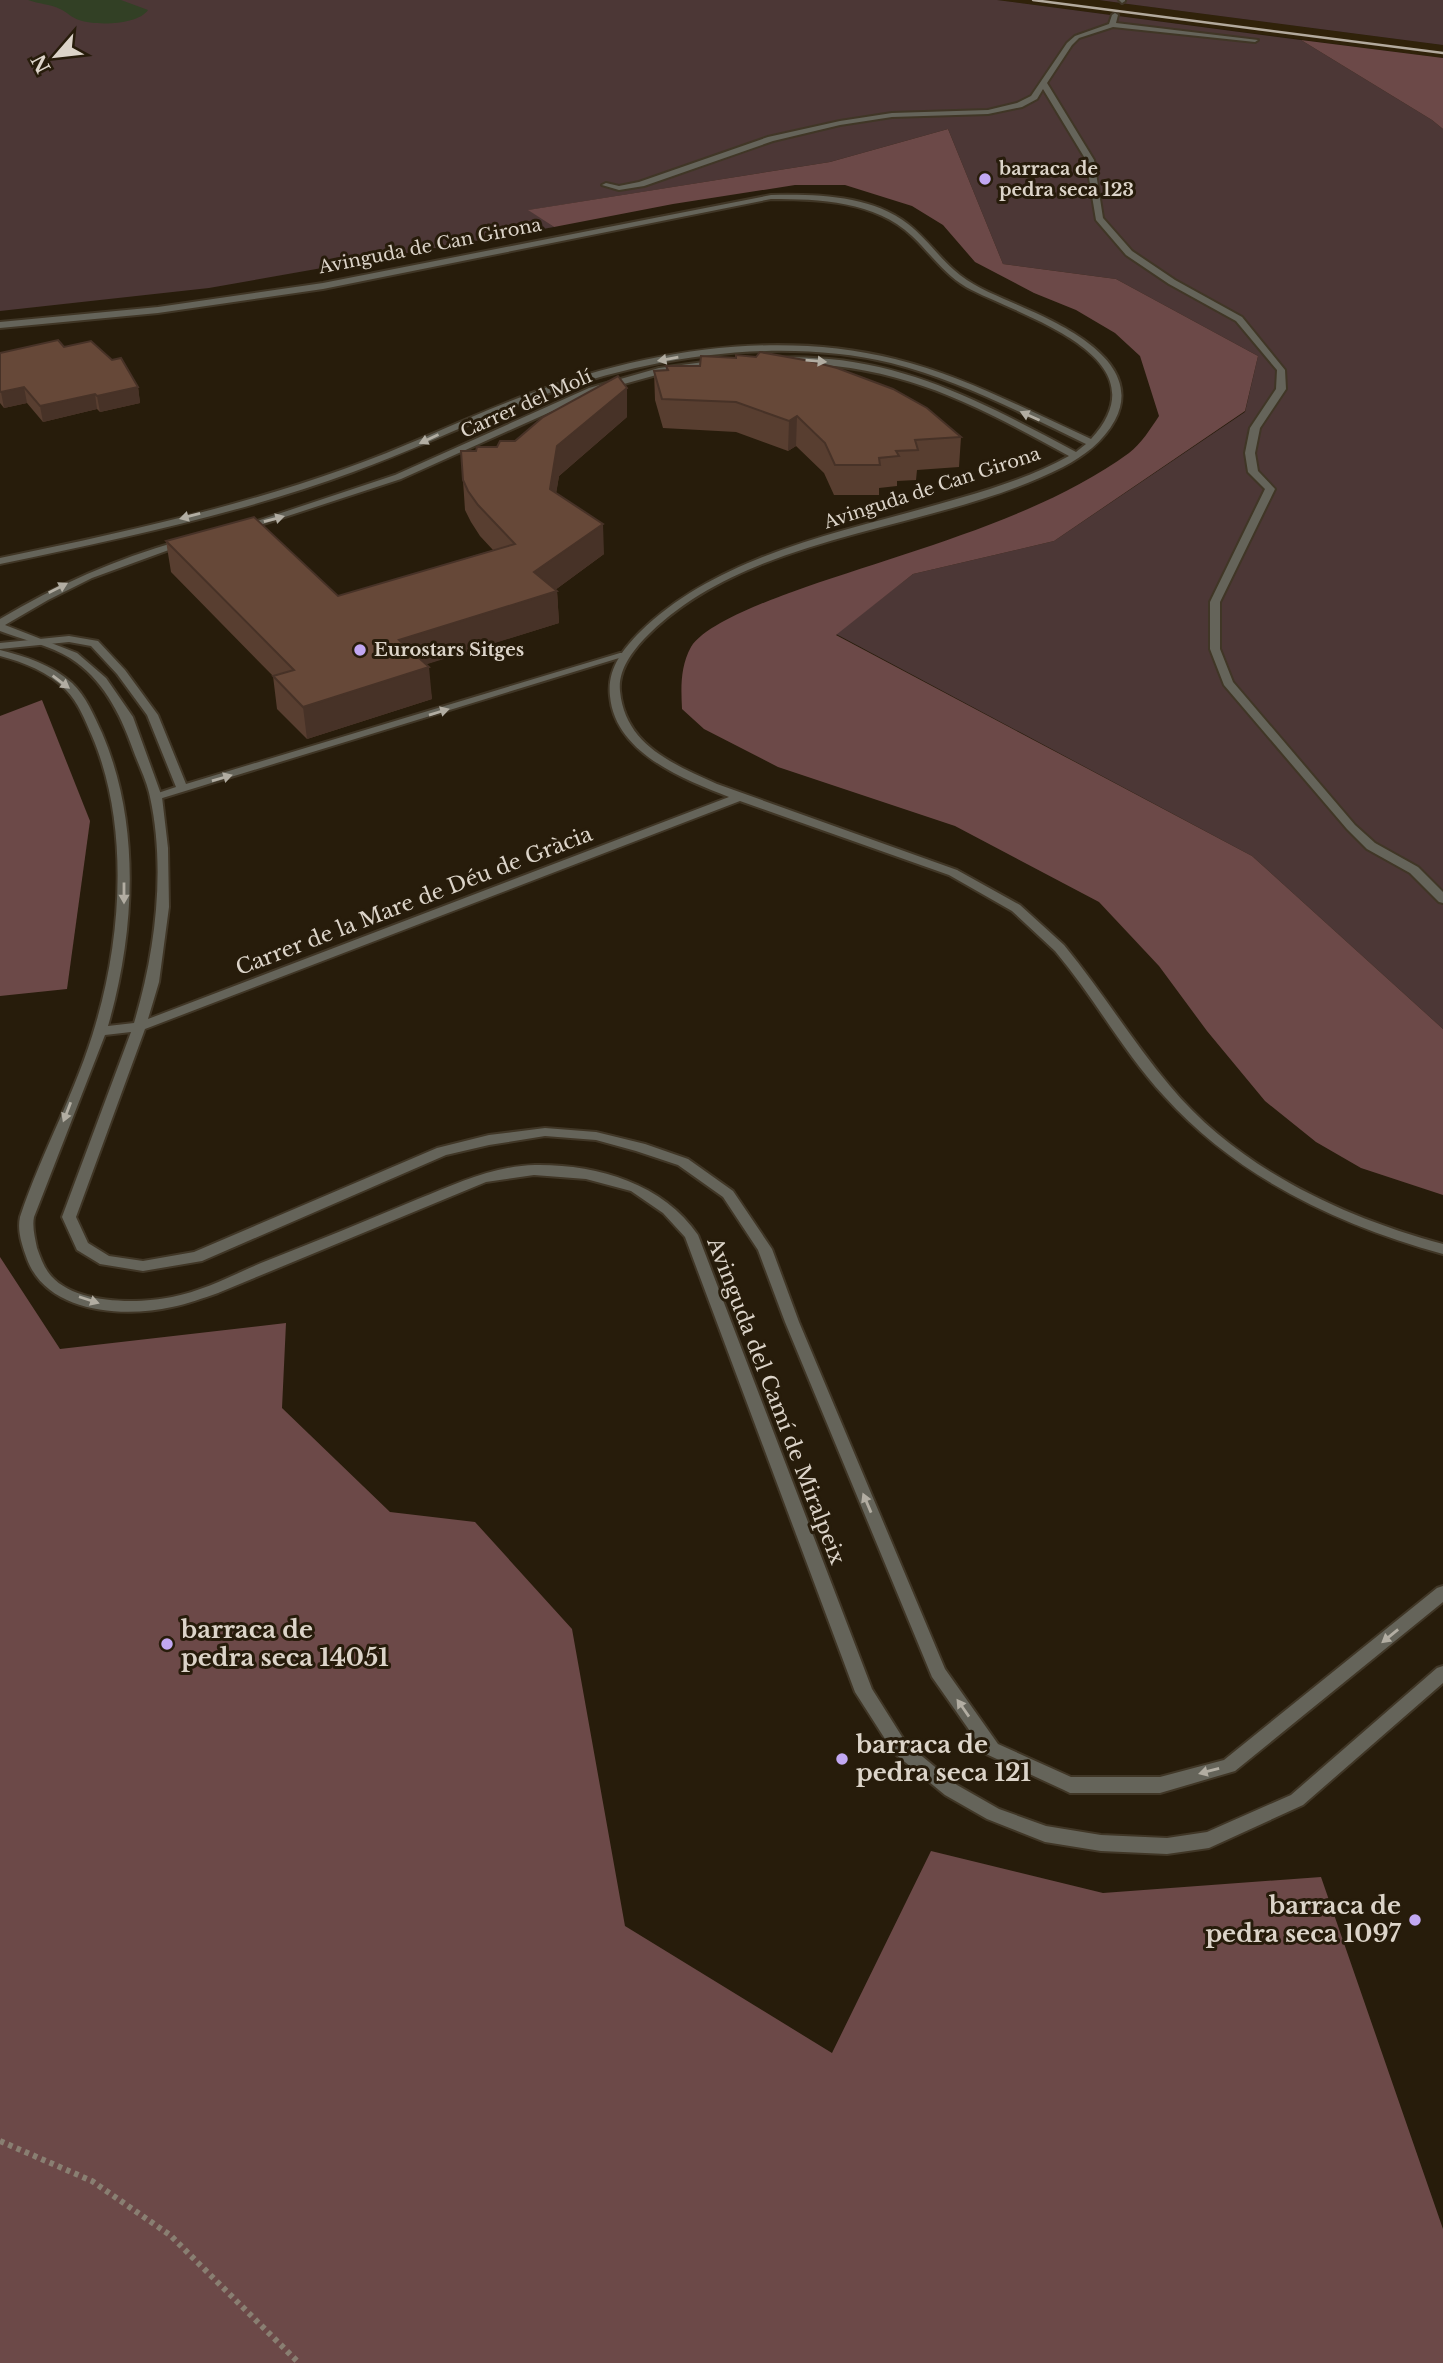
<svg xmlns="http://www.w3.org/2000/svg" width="1443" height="2363" font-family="'Libre Baskerville',serif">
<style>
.built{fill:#30220a}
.green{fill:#4c3736}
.forest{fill:#6c4948}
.water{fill:#324025}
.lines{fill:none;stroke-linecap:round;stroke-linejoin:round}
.lane-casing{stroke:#403626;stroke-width:4}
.street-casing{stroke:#403626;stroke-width:4}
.path{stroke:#897f72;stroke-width:6;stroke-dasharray:4.5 4.5;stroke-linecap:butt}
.lane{fill:#65645a;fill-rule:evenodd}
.street{fill:#65645a;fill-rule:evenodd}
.rail{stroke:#b3aa9e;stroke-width:2.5}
.wall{fill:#583e30}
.shaded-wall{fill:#473227}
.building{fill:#664838;stroke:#473227;stroke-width:2}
.oneway{fill:#b2ada2}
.poi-dot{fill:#c2a8f3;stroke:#271c0b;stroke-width:2.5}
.labels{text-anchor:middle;stroke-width:6;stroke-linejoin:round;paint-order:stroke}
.far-poi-label{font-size:18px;font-weight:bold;fill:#dcd4c9;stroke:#271c0b;text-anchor:start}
.far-street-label{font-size:18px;fill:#dcd4c9;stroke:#271c0b}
.street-label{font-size:21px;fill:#dcd4c9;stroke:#271c0b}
.near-poi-label{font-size:24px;font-weight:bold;fill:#dcd4c9;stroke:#271c0b;text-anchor:start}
</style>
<rect width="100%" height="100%" fill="#271c0b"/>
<polygon class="built" points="997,0 1099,0 1128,4 1443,45 1443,58"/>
<g class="green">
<polygon points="0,0 997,0 1301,40 1432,120 1443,129 1443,1029 1252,856 836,634 913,574 1054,541 1245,412 1258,356 1116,279 1003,264 948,129 830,162 529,210 554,227 209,288 0,311"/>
<polygon points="1099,0 1443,0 1443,45 1128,4"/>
</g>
<g class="forest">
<polygon points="1301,40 1443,58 1443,129 1432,120"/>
<path d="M948,129l55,135 113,15 142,77 -13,55 -191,130 -141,33 -77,61 416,221 191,173v166l-82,-27 -45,-26 -51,-41 -58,-70 -48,-65 -60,-64 -144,-76 -177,-59 -74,-38 -22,-20c-1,-21 -2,-42 9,-62 14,-23 76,-46 101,-55 108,-39 244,-71 337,-139 12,-9 22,-25 30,-37l-19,-60 -25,-23 -39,-23 -42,-17 -59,-31 -32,-37 -31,-19 -67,-21h-50l-122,19 -119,23 -26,-17 302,-48z"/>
<polygon points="42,700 90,821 67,989 0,996 0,716"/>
<polygon points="0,1257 60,1349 286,1323 282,1408 390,1512 475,1522 572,1629 625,1926 832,2053 931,1851 1103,1893 1321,1877 1443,2229 1443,2363 0,2363"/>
</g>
<path class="water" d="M28,0h93l27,10c-10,15 -52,16 -69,10 -7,-2 -12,-8 -19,-11 -10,-5 -21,-5 -32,-9z"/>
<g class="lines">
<defs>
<g id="lane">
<polygon points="1119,0 1125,0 1125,1 1122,3"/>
<polygon points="1115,13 1118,15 1116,23 1258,40 1255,42 1113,27 1079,38 1072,45 1047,83 1094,160 1103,218 1132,251 1175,280 1242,317 1285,370 1286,389 1260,428 1255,453 1258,471 1275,489 1220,602 1220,649 1233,682 1355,825 1375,843 1418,867 1443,892 1443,903 1439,902 1410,873 1367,849 1347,829 1224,685 1210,649 1210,602 1265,489 1248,472 1245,453 1250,428 1276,389 1277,370 1236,321 1169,284 1126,255 1096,220 1086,160 1043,89 1037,99 1022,107 988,114 892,117 840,125 773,141 644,186 619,190 602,185 606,183 619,186 639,182 768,137 840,121 892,113 988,110 1017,103 1031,96 1067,43 1075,36 1109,24 1112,15"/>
<polygon points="69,636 98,641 125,670 158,715 186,784 620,653 628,653 629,655 156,800 150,797 152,795 176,787 147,715 117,674 91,646 69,642 0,649 0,643"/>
</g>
<g id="street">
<path d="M771,195c45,-1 100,0 137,29 17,13 30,32 46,46 16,15 37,23 57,32 42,18 136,57 104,118 -12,22 -31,36 -52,47 -129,66 -314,63 -419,172 -13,14 -26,32 -24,52 5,54 53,73 97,93l240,86 63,35 44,40c38,46 68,96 106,141 68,82 172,131 273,158v10c-105,-29 -205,-76 -279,-158 -41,-44 -70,-99 -109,-145l-43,-40 -63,-36 -209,-74 -595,228 -69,188 12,26 21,13 34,5 51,-9 243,-104 52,-13 56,-7 51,4 49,12 43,15 45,32 39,58 27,73 146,347 53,75 73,33h89l64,-17 213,-172 6,-2v16l-208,169 -75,22h-90l-6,-3 -78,-36 -54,-77 -147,-355 -27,-72 -35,-53 -45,-32 -42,-14 -40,-11 -51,-4 -56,9 -43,10 -244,106 -59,10 -43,-7 -23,-14 -15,-33 69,-185 -26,3 -71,182c-2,10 1,21 3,31 3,8 6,17 11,24 23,33 90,32 124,25 31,-6 61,-22 89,-34 53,-21 105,-42 157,-64 38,-15 75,-33 117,-34 60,-1 128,18 163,70l174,454 34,54 51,42 42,24 47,17 55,9 66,3 40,-6 84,-37 146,-127 6,-2v17l-140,122 -94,43 -42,6 -66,-3 -56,-9 -58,-23 -42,-24 -51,-42 -39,-61 -170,-455 -22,-24 -32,-22 -45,-12 -52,-4 -48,7 -268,111c-15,5 -30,11 -46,14 -49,11 -125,6 -145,-48 -5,-14 -10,-28 -7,-42 22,-66 57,-127 76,-194 26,-89 33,-200 -4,-287 -7,-16 -14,-34 -26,-46 -17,-18 -43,-28 -66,-34v-6c25,6 52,15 72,33 14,13 22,33 30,50 39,91 33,199 6,293l26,-3c21,-69 32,-153 16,-226 -3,-16 -12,-33 -18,-50 -12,-34 -30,-69 -62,-89 -19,-12 -49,-19 -70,-27v-12c57,-34 116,-60 179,-78l9,2 -96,35 -44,22 -43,25 72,28 29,25 27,39 29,80 6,51 1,59 -10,75 -11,37 581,-222c-46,-18 -114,-44 -119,-101 -3,-26 12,-46 30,-64 82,-81 214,-102 320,-134 38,-11 75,-23 109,-42 -99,-54 -168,-92 -285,-93l-4,-3 1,-2c16,-2 33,0 48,1 91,8 168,51 247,93l10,-8c-63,-30 -127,-64 -195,-81 -115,-27 -243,-6 -353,34 -63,23 -122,52 -185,75 -114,42 -234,67 -353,92v-6c116,-24 232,-49 344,-89 63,-22 123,-52 185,-75 114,-43 247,-65 366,-35 69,17 132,51 196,80 76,-83 -72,-123 -125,-152 -22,-13 -36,-34 -54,-51 -37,-35 -92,-37 -141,-37l-448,90 -165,24 -158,15v-6l158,-15 165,-24z"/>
<polygon points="719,360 722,361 722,365 660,374 595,392 401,479 248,529 239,527 395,475 589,388 659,368"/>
</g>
</defs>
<use href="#lane" class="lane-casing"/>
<use href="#street" class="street-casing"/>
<polyline class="path" points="0,2141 92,2181 170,2235 299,2363"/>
<use href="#lane" class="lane"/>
<use href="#street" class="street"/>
<polyline class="rail" points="1033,0 1443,53"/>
</g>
<g class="wall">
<polygon points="0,353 138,387 140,403 100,412 97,409 43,422 27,403 4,408 0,403"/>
<polygon points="666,366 961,437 959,467 917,470 916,480 897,481 897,486 879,488 879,495 834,495 824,473 796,446 788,451 736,432 663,428 655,400 654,371 666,371"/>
<polygon points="627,417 559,476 556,493 604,554 555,590 557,591 559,623 426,664 432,699 307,739 277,709 273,676 171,572 166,541 338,596 493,550 480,536 471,522 465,510 461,451 476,451 497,447 515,441"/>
</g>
<g class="shaded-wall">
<polygon points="24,387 27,403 4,408 1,392"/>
<polygon points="138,387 140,403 100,412 97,396"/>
<polygon points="627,388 627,417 559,476 552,520 550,489 557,446"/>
<polygon points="95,394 97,409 43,422 40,406"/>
<polygon points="797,416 796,446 788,451 789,421"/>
<polygon points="603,524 604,554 551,593 557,591 559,623 402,672 399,640 534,572"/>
<polygon points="429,667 432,699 307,739 303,707"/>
</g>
<g class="building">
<polygon points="58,340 64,347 91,341 112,360 121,358 138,387 97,396 95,394 40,406 24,387 1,392 0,391 0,353"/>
<polygon points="760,352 810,361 837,368 893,389 927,408 961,437 915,440 918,450 896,451 899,456 879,458 880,465 835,465 825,443 797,416 789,421 736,402 662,399 654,371 668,370 666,366 700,366 701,356 736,358 736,355 756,357"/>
<polygon points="618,376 627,388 557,446 550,489 603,524 534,572 557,591 399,640 429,667 303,707 273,676 294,670 166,541 254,517 338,596 515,544 478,505 468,491 463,480 461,451 476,451 477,447 497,447 500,441 515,441 543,417"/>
</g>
<defs><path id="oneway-solid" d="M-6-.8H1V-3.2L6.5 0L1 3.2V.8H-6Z" transform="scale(1.75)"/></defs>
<g class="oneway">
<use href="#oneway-solid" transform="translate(668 359) rotate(170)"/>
<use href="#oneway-solid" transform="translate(816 361) rotate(5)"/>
<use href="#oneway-solid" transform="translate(1030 416) rotate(-156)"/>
<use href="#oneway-solid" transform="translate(429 439) rotate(155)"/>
<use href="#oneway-solid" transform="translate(190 516) rotate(165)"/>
<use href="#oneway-solid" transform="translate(274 519) rotate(-15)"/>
<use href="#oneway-solid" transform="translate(58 588) rotate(-27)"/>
<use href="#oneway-solid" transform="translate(61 682) rotate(37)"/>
<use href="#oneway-solid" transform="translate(439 712) rotate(-17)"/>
<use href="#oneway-solid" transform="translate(222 778) rotate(-16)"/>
<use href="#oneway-solid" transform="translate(124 893) rotate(90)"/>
<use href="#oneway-solid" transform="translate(67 1112) rotate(111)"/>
<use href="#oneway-solid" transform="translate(89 1300) rotate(18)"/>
<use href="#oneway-solid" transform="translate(867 1503) rotate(-113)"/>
<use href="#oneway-solid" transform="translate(1390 1636) rotate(141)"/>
<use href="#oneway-solid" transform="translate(963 1708) rotate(-125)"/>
<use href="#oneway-solid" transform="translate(1209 1771) rotate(165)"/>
</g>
<g class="poi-dot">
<circle cx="985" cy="179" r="7"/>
<circle cx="360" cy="650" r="7"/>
<circle cx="167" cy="1644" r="7"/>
<circle cx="842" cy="1759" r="7"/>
<circle cx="1415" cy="1920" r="7"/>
</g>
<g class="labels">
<g class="far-poi-label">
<text x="999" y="175">barraca de<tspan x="999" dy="21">pedra seca 123</tspan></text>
<text x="374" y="656">Eurostars Sitges</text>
</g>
<g class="far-street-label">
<text transform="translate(430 246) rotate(-11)" y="6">Avinguda de Can Girona</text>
<text transform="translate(526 404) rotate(-24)" y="6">Carrer del Molí</text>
<text transform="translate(932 488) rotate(-18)" y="6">Avinguda de Can Girona</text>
</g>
<g class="street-label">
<text transform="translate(414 901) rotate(-21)" y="7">Carrer de la Mare de Déu de Gràcia</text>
<text transform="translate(776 1401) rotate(69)" y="7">Avinguda del Camí de Miralpeix</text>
</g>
<g class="near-poi-label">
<text x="181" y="1638">barraca de<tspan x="181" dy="28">pedra seca 14051</tspan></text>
<text x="856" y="1753">barraca de<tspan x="856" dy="28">pedra seca 121</tspan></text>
<text x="1401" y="1914" text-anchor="end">barraca de<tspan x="1401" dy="28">pedra seca 1097</tspan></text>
</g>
</g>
<g transform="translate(56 56) rotate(242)" stroke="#271c0b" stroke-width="5" paint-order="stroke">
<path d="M0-5L12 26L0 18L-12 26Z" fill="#dcd4c9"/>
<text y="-10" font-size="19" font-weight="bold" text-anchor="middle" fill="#dcd4c9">N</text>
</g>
</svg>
